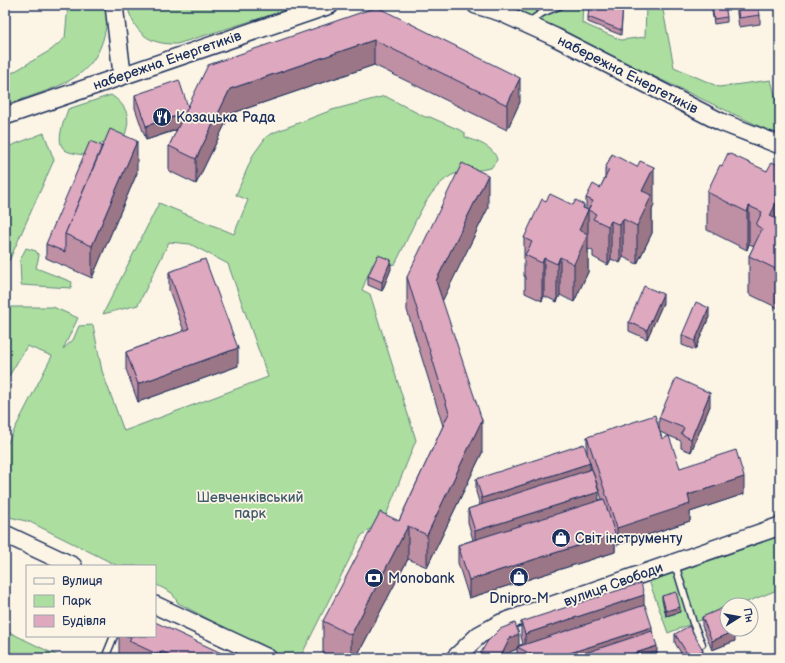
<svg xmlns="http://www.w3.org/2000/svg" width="785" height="663" font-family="'Balsamiq Sans',sans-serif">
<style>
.green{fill:#abde9f;stroke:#63867e}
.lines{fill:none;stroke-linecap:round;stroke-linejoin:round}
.lane-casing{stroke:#1b2f5e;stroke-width:9}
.secondary-casing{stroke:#1b2f5e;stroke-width:20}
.lane{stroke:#fcf5e5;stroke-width:6}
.secondary{stroke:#fcf5e5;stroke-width:17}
.wall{fill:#bf90a4;stroke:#1b2f5e;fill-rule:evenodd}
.shaded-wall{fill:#9b7686;stroke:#1b2f5e}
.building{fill:#dea8bf;stroke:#1b2f5e}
.labels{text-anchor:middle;stroke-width:3.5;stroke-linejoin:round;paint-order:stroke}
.street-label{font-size:14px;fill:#1b2f5e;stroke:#fcf5e5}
.poi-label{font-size:14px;fill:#1b2f5e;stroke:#fcf5e5;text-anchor:start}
.park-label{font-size:14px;fill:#3f5b6e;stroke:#fcf5e5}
</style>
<rect width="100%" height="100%" fill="#fcf5e5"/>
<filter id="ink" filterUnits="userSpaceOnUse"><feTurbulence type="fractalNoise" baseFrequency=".025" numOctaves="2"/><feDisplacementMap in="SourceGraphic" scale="8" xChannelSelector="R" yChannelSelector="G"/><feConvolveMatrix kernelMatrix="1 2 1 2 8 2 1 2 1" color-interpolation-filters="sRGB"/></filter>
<g filter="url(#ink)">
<g class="green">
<path d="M68,5h40c-2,75 -44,79 -103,100v-28l46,-27 14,-12z"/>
<path d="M127,5h176l-126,39c-28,1 -43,-11 -50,-39z"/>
<polygon points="503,5 583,5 582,23 621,40 645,37 646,5 662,5 674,67 719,87 771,80 780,114 780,136"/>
<path d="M111,95c24,16 18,32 8,55l-17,-7 -19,12c-5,-1 -14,-2 -18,-5 -11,-8 0,-31 3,-41z"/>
<path d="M385,96l40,21h5l32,14 3,2v4c11,4 30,10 32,23l-6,8c-12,3 -23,2 -34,5 -32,11 -47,65 -62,91l-6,1 -10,-6 -7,6 -10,25 8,4 46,146 -31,78 -24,18 -61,122h-19l-103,-55 -6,-10 -17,-9v-18h-37l-88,-44 -25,-6v-68l47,-92 -25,-10 -18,30 -4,-2v-67h48l25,11 -15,31 10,-9 6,-14 14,-1 9,46 22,60 144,-54 -40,-113 -38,-20 -21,-2 -31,63 -35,9 56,-111 75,31 14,-34 -12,-5 17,-40 13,-18 9,-5 57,-22z"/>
<polygon points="44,133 54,160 9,261 5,260 5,136 10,146"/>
<polygon points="26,248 36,251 39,256 36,268 72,282 71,288 21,285 20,260"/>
<polygon points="780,531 780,589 739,605 727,605 727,610 668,633 649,581"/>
<polygon points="5,630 62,658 5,658"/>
</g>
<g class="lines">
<defs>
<g id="lane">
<polyline points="529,22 542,13 561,5"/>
<polyline points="675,564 693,623 702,644"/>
<polyline points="105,658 114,636"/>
</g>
<g id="secondary">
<polyline points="114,5 122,74"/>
<polyline points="476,5 500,12 555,37 721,122 780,145"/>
<polyline points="5,116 330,5"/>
<polyline points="5,534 73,566"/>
<polyline points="155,605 268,658"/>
<polyline points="455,658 479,635 501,623 780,526"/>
</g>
</defs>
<use href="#lane" class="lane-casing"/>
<use href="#secondary" class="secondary-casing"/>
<use href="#lane" class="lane"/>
<use href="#secondary" class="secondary"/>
</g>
<g class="wall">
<polygon points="623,5 621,35 588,22 588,17"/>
<rect x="627" y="5" width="14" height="3"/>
<polygon points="737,5 760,15 760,24 739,27 737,14"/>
<polygon points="377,7 520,102 507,130 374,65 230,114 196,184 169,171 169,146 177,130 146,140 135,108 135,95 188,107"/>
<polygon points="712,7 727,17 727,22 714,24 712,11"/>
<polygon points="612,154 654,205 652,210 652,233 637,264 623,257 620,263 611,259 608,265 593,257 593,251 588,249 588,272 574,302 560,295 557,302 544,296 542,301 525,293 525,277 524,276 524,238 546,201 573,205 586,210 586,198 600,188 605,178 605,169"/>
<polygon points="722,166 767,171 780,166 780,309 749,294 749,256 754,246 749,244 747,250 707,230 707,192"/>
<polygon points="137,173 92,278 46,258 46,244"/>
<polygon points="488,208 442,301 482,453 427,567 408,559 356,658 333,658 323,653 323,621 399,521 443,426 407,310 407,277"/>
<polygon points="391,269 382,291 368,285 368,276"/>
<polygon points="169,272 238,366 138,402 126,369 126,352 184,331 169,290"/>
<polygon points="663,303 647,339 629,331 629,322"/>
<polygon points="709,317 695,350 682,345 682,335"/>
<polygon points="780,405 780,447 778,446 778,408"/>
<path d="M710,406l-19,46 -10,-4v-7l-21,-9 2,7 18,29 64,26 -54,18v9l-73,24 -2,-5v12l-146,46 -11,-35v-18l15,-5 -5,-18v-13l12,-4 -4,-13v-13l111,-25v-17l72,-8v-11zM590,463l12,36 -3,1 -9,-30z"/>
<polygon points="780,585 780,601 778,595 778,586"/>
<polygon points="662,596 680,612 666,616 662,600"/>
<polygon points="644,605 652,633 657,658 513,658 517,655 517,649 510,652 478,658 523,644 521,636 521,622"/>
<polygon points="702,617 735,641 712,650 702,626"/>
<polygon points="675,634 703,658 684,658 675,643"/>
<polygon points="119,636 155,636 232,658 119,658"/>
</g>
<g class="shaded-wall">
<polygon points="374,40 374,65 230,114 196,184 196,159 230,89"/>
<polygon points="520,78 520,102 507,130 507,105"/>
<polygon points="190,112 190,125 146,140 146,126"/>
<polygon points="137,141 137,173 92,278 92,246"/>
<polygon points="654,167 654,205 652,210 652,233 637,264 637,226 642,191"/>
<polygon points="488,175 488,208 436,314 436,281"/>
<polygon points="780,185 780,223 770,216 775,195"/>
<polygon points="584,205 584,219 588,210 588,272 574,302 574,264 579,230 583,208"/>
<polygon points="749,206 749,244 747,250 747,212"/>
<polygon points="623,219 623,257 620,263 620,225"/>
<polygon points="611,221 611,259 608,265 608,226"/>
<polygon points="560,257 560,295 557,302 557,264"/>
<polygon points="544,258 544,296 542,301 542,263"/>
<polygon points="391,260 391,269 382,291 382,282"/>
<polygon points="663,294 663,303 647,339 647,330"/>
<polygon points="709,308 709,317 695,350 695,341"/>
<polygon points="238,348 238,366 138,402 138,384"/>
<polygon points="710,393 710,406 691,452 691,439"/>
<polygon points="482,420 482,453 427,567 427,535"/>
<polygon points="590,463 590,476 482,511 482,498"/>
<polygon points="744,477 744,494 690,512 690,521 617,545 617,528 688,495"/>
<polygon points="599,492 599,505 475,545 475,531"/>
<polygon points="408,526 408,559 356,658 351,658 351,635"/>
<polygon points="615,534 615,552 469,598 469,580"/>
<polygon points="644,595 644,608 525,648 525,634"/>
<polygon points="680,607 680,612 666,616 666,611"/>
<polygon points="652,627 652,640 597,658 554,658"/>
<polygon points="735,631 735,641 712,650 712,641"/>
<polygon points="519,634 519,648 517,647 517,649 510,652 507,658 500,658 510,638"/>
<polygon points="657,646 657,658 620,658"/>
<polygon points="703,650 703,658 690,658"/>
<polygon points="161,651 161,658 159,658 159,655"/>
</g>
<g class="building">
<polygon points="589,5 623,5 621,30 588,17"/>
<polygon points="721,5 725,5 727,17 714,19 712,7"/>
<polygon points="737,5 758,5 760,15 739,18"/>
<polygon points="377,7 520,78 507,105 374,40 230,89 196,159 169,146 208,65"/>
<polygon points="179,80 188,107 185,113 146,126 135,95"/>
<polygon points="110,129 137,141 92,246 65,234"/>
<polygon points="90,141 102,146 65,234 65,252 46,244"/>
<polygon points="728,153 767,171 772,162 780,166 780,185 775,195 779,197 770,216 780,221 780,271 749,256 762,229 756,225 762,212 749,206 747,212 707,192 720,165 722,166"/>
<polygon points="612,154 637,167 640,161 654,167 642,191 652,195 637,226 623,219 620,225 611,221 608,226 593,219 596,214 588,210 579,230 588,234 574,264 560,257 557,264 544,258 542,263 525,255 532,242 524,238 542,199 546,201 550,194 573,205 576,200 584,205 583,208 588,210 593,201 586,198 593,184 600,188 609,170 605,169"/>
<polygon points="462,163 488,175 436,281 482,420 427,535 408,526 351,635 323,621 380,512 399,521 449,413 407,277"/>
<polygon points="378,255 391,260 382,282 368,276"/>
<polygon points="205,259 238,348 138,384 126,352 189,329 169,272"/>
<polygon points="644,286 663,294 647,330 629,322"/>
<polygon points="696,302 709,308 695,341 682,335"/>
<polygon points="676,378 710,393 691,439 681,434 684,428 659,418"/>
<polygon points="655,415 662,439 669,436 680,468 736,450 744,477 688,495 690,504 617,528 587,437"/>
<polygon points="584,444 590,463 482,498 476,479"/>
<polygon points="592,469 599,492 475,531 468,509"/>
<polygon points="604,499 615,534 469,580 458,545"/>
<polygon points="641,583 644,595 525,634 521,622"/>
<polygon points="780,585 780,592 778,586"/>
<polygon points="676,592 680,607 666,611 662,596"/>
<polygon points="645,605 652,627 554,658 539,658 517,647"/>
<polygon points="725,607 727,613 727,629 734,629 735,631 712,641 702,617"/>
<polygon points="155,622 232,658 175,658 161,651 159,655 129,641 131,637 128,636 155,636"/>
<polygon points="515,623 519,634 510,638 500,658 478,658 487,642 500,629"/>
<polygon points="689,626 703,650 690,658 675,634"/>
<polygon points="652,631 657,646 620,658 570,658"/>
<polygon points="656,652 657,658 638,658"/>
<polygon points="514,654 524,658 513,658"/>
</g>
</g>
<defs>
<symbol id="restaurant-disc" viewBox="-11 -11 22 22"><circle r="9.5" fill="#1b2f5e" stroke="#fcf5e5"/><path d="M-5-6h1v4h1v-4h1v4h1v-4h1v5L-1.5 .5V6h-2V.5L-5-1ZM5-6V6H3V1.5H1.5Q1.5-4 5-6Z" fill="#fff"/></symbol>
<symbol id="shop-disc" viewBox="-11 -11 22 22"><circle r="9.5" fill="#1b2f5e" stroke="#fcf5e5"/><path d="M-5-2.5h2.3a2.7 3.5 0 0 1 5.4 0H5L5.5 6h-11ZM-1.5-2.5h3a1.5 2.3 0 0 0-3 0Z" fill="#fff"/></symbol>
<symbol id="bank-disc" viewBox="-11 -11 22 22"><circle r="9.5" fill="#1b2f5e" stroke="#fcf5e5"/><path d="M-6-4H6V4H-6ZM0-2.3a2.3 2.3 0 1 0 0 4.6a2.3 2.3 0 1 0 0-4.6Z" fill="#fff"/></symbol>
</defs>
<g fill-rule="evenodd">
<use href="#restaurant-disc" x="151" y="106" width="22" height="22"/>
<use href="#shop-disc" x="550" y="527" width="22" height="22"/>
<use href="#shop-disc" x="508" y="566" width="22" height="22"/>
<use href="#bank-disc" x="363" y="567" width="22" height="22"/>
</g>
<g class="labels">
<g class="street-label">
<text transform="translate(167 60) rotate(-19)" y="5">набережна Енергетиків</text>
<text transform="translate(628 74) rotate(27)" y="5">набережна Енергетиків</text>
<text transform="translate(613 584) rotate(-20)" y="5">вулиця Свободи</text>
</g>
<g class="poi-label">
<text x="176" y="122">Козацька Рада</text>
<text x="575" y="543">Світ інструменту</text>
<text x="388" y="583">Monobank</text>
<text x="519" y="603" text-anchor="middle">Dnipro-M</text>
</g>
<g class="park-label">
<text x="250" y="502">Шевченківський<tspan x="250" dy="16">парк</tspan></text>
</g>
</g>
<rect width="785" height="663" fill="none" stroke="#fcf5e5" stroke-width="20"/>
<rect x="10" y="10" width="765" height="643" fill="none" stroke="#1b2f5e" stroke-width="1.5" filter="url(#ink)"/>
<rect x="26" y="565" width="130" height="72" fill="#fcf5e5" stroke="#a2a6af"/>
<rect x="34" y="578" width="20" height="6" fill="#fcf5e5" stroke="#a2a6af"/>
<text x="62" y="585" font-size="12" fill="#1b2f5e">Вулиця</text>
<rect x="34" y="595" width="20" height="12" fill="#abde9f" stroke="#a2a6af"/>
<text x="62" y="605" font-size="12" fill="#1b2f5e">Парк</text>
<rect x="34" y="615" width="20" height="12" fill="#dea8bf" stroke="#a2a6af"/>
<text x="62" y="625" font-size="12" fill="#1b2f5e">Будівля</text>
<g transform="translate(739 617) rotate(79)"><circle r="19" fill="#fcf5e5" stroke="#a2a6af"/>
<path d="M0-3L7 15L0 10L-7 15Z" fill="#1b2f5e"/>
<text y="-6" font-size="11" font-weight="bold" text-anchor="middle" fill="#1b2f5e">Пн</text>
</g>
</svg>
